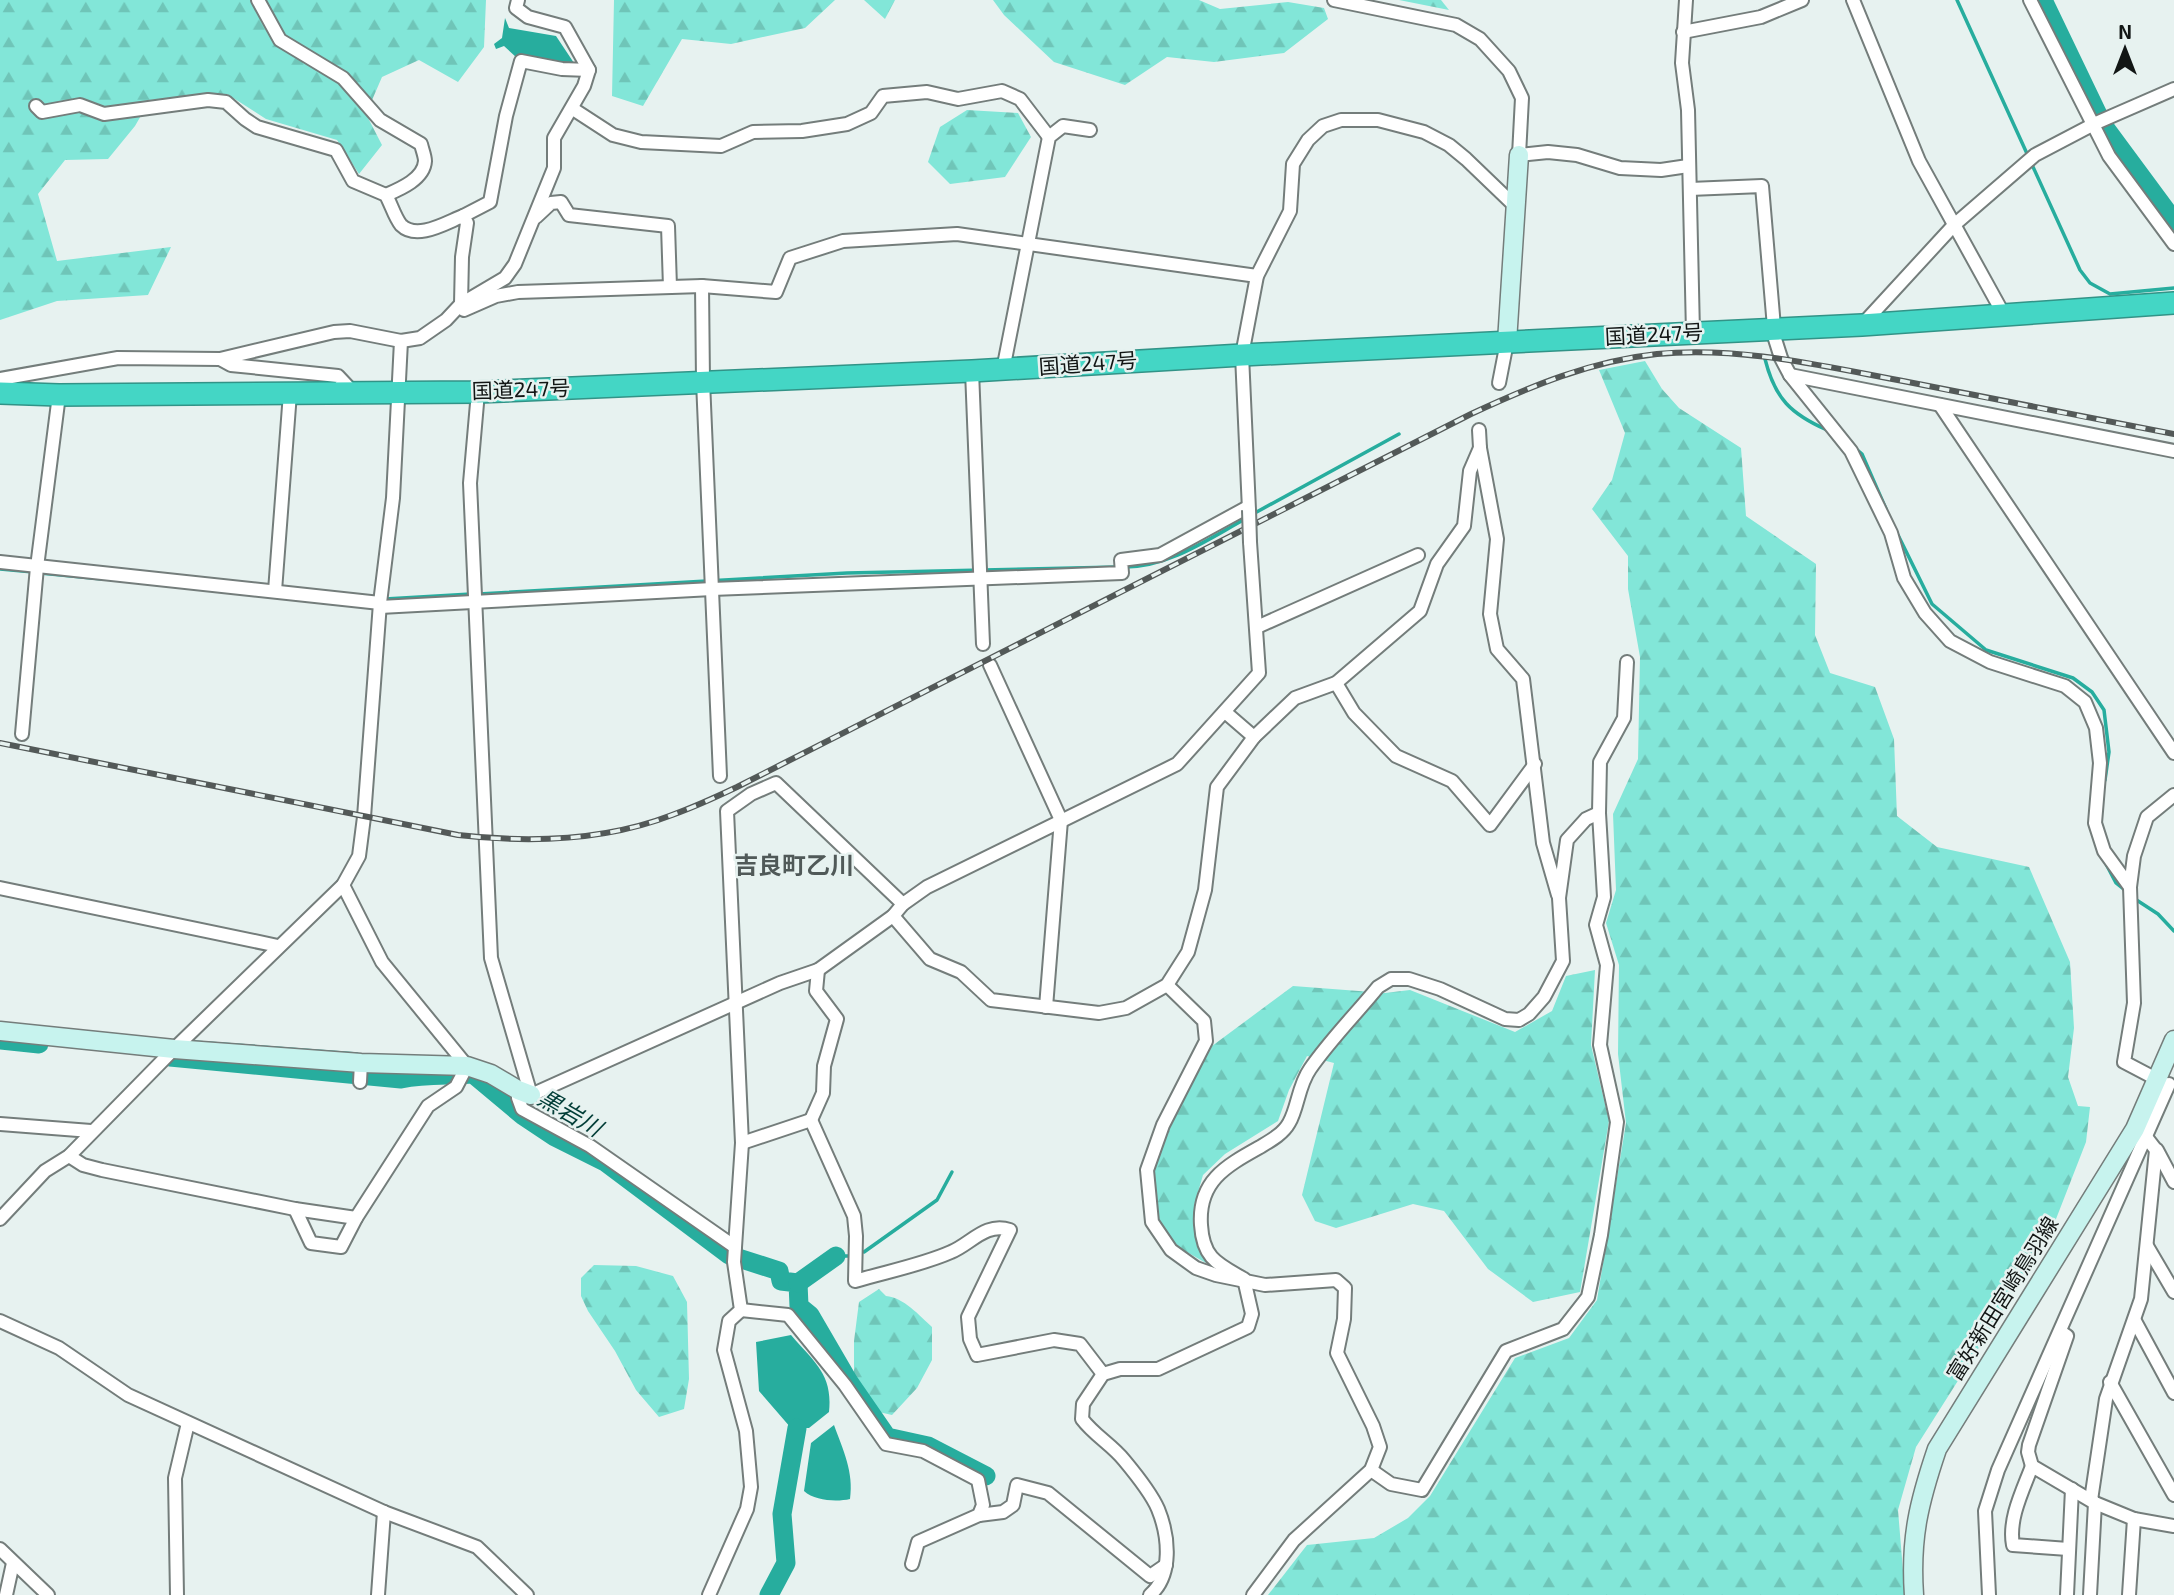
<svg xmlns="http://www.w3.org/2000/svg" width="2174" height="1595" font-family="'Exo 2','Noto Sans JP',sans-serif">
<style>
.forest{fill:url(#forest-firs)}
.water{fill:#27ad9e}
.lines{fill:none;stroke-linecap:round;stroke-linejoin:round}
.stream{stroke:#27ad9e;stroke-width:3.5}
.river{stroke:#27ad9e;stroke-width:19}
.street-casing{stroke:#747d7b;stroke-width:16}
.secondary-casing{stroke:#747d7b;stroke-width:21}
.highway-casing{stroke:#329387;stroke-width:24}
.street{stroke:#fff;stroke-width:12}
.secondary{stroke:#c7f3ee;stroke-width:18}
.highway{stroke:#44d6c5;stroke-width:21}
.rail-casing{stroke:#535958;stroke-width:6}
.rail{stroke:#e7f2f0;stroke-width:3.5;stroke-dasharray:10;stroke-linecap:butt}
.street-bridge-casing{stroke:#747d7b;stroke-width:16;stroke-linecap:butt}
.street-bridge{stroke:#fff;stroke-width:12}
.labels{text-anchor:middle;stroke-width:5;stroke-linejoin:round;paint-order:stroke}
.street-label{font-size:21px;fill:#121615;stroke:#e7f2f0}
.water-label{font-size:23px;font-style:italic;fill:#023d37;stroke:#e7f2f0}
.quarter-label{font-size:24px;font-weight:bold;fill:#505958;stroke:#e7f2f0}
</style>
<defs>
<pattern id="forest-firs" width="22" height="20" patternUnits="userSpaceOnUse" patternTransform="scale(1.75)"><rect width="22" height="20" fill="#82e6d8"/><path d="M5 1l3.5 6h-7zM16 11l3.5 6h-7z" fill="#6fc5b8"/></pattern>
</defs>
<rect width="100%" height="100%" fill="#e7f2f0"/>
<g class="forest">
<polygon points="0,0 486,0 484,47 458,82 419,60 382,77 366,114 382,145 359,174 337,140 266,119 227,94 150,100 135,126 108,159 65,160 38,194 57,261 171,247 148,295 57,301 0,320"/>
<polygon points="614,0 835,0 805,28 731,44 682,39 643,106 612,96"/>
<polygon points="864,0 895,0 885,19"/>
<polygon points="993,0 1199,0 1220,9 1288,2 1324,8 1328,19 1284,53 1214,62 1167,57 1125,85 1054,62 1004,15"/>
<polygon points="1399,0 1441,0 1449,10"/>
<polygon points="967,110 1018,113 1031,137 1005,177 950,184 928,162 940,127"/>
<polygon points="1645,361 1662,389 1679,408 1741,448 1746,516 1816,564 1815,635 1830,673 1875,687 1894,739 1897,816 1937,847 2029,867 2070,962 2074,1028 2068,1077 2078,1106 2090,1107 2086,1142 2049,1237 1916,1447 1898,1510 1905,1595 1268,1595 1307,1545 1374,1538 1408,1518 1430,1496 1515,1358 1569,1338 1597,1300 1626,1123 1618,1054 1619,965 1606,923 1616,890 1613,814 1638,759 1640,657 1628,589 1628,556 1592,509 1612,480 1625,433 1599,370"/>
<polygon points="1595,970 1591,1045 1609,1121 1580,1292 1533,1302 1488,1269 1444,1211 1413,1204 1336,1228 1315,1221 1302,1195 1334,1063 1307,1056 1289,1090 1278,1121 1225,1154 1203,1175 1194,1206 1196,1236 1206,1263 1178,1247 1157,1220 1153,1172 1167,1129 1212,1046 1293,986 1385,993 1410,990 1515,1032 1552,1011 1566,976"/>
<polygon points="594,1265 636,1266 673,1276 687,1302 689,1379 684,1409 659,1417 636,1390 615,1351 588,1311 581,1296 581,1278"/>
<path d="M879,1289l7,7c17,1 34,20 46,31v33l-15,28 -25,27 -22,-5 -16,-25v-44l5,-39z"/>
</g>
<g class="water">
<polygon points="505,18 509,28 556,36 576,66 522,54 517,58 504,46 496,49 494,44 502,38"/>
<path d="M791,1335c23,27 42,39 38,77l-20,16h-18l-32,-37 -3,-49z"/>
<path d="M834,1425c9,25 20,47 16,74 -13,3 -35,2 -46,-8l7,-48z"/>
</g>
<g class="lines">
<g class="stream">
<polyline points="1957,0 2080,270 2090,283 2110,294 2174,288"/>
<path d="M1765,359c10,40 26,55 62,71"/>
<polyline points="1855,448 1862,454 1886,509"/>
<polyline points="1253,514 1399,434"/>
<polyline points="1898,535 1932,604 1986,650 2073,678 2092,692 2104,710 2109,752 2105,780"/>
<path d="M1126,567c45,-1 82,-28 121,-49"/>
<polyline points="0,569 33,572"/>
<polyline points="40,573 102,579"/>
<polyline points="479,594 847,573 1118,567"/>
<polyline points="385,599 471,594"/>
<polyline points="319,602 346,605"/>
<polyline points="2105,862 2116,883 2126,891"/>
<polyline points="2135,899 2158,914 2174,931"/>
<polyline points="193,1042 357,1054"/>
<polyline points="864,1252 937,1200 952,1172"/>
<polyline points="836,1256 851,1256"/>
</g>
<g class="river">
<polyline points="2043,0 2103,125 2174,221"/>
<polyline points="0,1040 39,1044"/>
<path d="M170,1057l231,22c25,-5 48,-3 72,-5l49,41 33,22 50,25 124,93 50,16 2,10 17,2 1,23 11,9 39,67 38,55 41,9 58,30"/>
<polyline points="798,1283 836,1256"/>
<polyline points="769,1595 786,1563 782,1514 797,1428"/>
</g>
<defs>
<g id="street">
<path d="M258,0l22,40 63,38 37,42 41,24c1,5 4,12 4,17 -1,18 -25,28 -39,34"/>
<polyline points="1334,0 1456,25 1480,39 1509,71 1522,98 1519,155 1548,152 1577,155 1620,168 1661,170 1688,166"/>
<polyline points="1686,0 1682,63 1688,110 1693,333"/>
<polyline points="1853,0 1919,161 2004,315"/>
<polyline points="2030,0 2109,156 2174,244"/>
<polyline points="1683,32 1761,17 1802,0"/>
<path d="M36,106l6,6 38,-7 24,9 104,-14 18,2 19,17 12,8 79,23 17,31 33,14c5,9 9,23 15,30 16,16 46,-3 62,-9l4,7 -5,34 -1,47"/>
<polyline points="573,109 613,135 641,142 721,146 753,132 802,131 847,124 871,113 883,96 927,92 958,99 1002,91 1020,99 1049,137"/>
<polyline points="1690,189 1762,186 1775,339 1781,358 1790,375 1851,451 1891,533 1904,578 1925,613 1950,641 1990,662 2065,686 2085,702 2096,728 2100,763 2095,823 2104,851 2130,887"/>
<polyline points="463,216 490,202 506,116 521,61 562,69 589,70"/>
<polyline points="536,217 551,203 561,202 569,215 668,226 670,287"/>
<polyline points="702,286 703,381 720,776"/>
<polyline points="464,310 496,296 518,292 702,286 776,292 790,258 843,241 957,234 1257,276"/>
<polyline points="1862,325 1954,225 2035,155 2096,123 2174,89"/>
<polyline points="220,359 334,332 350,331 401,341"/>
<polyline points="1003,370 1049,137 1063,126 1090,130"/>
<polyline points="972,371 983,644"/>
<polyline points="1790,375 2174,451"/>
<polyline points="0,379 118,358 220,359 231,365 338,376 353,392"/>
<polyline points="1499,383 1507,342"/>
<polyline points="478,392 470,483 491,958 531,1095 780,983 818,970 893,916 903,904 927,887 1177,764 1259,673 1250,542"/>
<polyline points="1940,405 2174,753"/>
<polyline points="1479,430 1480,448 1497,539 1490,614 1497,649 1523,679 1543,843 1558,895"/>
<polyline points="1249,510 1242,355 1257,276 1290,211 1293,164 1308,140 1323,126 1341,120 1378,120 1424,132 1449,145 1466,159 1516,207"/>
<polyline points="0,562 380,603"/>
<polyline points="275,591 290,393"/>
<polyline points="380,607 712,589 1122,573 1121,560 1160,555 1248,507"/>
<polyline points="1257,627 1418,555"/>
<polyline points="990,665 1061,820 1046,1007"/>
<polyline points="1336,683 1354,713 1396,756 1452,781 1490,825 1535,764"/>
<polyline points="1225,712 1254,737"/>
<polyline points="22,734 37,567 59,395"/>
<polyline points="1599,813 1600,762 1624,718 1627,662"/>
<polyline points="0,888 278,946"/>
<polyline points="893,916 930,959 961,972 991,1000 1099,1013 1126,1008 1167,985 1188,952 1205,890 1217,787 1254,737 1295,698 1336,683 1420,611 1437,564 1464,526 1470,471 1480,448"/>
<polyline points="1167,985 1204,1021 1206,1041 1163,1125 1147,1170 1152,1222 1171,1250 1196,1268 1216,1275 1265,1285 1336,1280 1345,1288 1344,1319 1337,1353 1373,1426 1380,1447 1371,1470 1294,1540 1253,1595"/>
<polyline points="360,1082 361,1063"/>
<polyline points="2164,1083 2124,1062 2134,1003 2130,887 2134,856 2147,817 2174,795"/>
<polyline points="518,1090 518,1098 522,1109 590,1146 735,1247"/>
<polyline points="811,1120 823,1093 824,1066 837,1019 816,991 818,970"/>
<polyline points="0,1124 91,1131"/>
<path d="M742,1143l69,-23 43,96 2,20 -1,45c30,-9 67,-16 96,-29 20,-8 34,-30 59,-22l-42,87 2,22 7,16 77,-15 26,4 23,30"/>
<polyline points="2157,1150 2174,1182"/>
<polyline points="69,1156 83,1165 102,1170 295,1209 356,1218"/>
<polyline points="295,1209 311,1243 341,1247 356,1218 428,1106 456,1087 467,1066 382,962 343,885"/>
<polyline points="0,1219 45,1171 69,1156 174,1049 343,885 359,856 364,817 380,603 393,498 401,341 420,338 446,320 461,304 505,278 515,264 554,168 554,138 584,86 589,70 565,27 528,17 516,8 518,0"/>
<polyline points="2147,1246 2174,1292"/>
<polyline points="741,1310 788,1315 845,1385 886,1444 923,1451 978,1480 983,1505 979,1515 918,1542 912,1564"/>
<polyline points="0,1321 59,1348 128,1395 384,1512 477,1547 527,1595"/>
<polyline points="2135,1321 2174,1393"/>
<polyline points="2061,1332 2067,1336 2029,1445 2028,1452 2032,1466 2095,1503 2134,1519 2174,1526"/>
<polyline points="2110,1382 2174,1495"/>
<path d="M2032,1466c-9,24 -24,53 -19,79l55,4"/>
<polyline points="2091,1500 2106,1399 2141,1299 2156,1150 2146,1137"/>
<polyline points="979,1515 1003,1512 1013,1505 1017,1485 1048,1493 1150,1576 1166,1565"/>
<polyline points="0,1549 48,1595"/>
<polyline points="6,1595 13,1563"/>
<polyline points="177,1595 175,1478 188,1423"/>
<polyline points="378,1595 384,1512"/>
<polyline points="709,1595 747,1509 751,1487 746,1431 724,1350 729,1321 741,1310 734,1262 742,1143 727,811 751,794 776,783 903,904"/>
<path d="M1150,1595c23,-20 19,-59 8,-86 -6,-14 -24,-37 -34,-49 -12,-15 -30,-25 -42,-41l1,-15 20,-30 17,-5h38l90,-42 4,-13 -8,-35c-26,-15 -41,-20 -43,-54 -3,-44 25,-59 59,-78 10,-6 23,-13 29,-24 9,-15 9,-37 21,-54 20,-29 46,-55 68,-82l13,-8h18l31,10 65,30 14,1 10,-6 15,-17 19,-36 -4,-63 8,-58 19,-21 13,-6 5,84 -8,28 11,40 -7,80 17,77 -16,113 -13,62 -25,32 -57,22 -84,139 -31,-6 -20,-14"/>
<polyline points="1989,1595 1985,1511 1998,1470 2169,1084"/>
<polyline points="2067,1595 2072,1489"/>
<polyline points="2090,1595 2095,1503"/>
<polyline points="2129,1595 2134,1519"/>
</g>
<g id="secondary">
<polyline points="1507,342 1519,155"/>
<polyline points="0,1031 174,1049 361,1063 467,1066 491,1074 518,1090 531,1095"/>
<path d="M1914,1595c-4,-57 5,-93 23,-146l198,-320 39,-89"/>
</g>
<polyline id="highway" points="0,393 59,395 478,392 972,371 1242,355 1862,325 2174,303"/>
</defs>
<use href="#street" class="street-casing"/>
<use href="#secondary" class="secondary-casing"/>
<use href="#highway" class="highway-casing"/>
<use href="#street" class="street"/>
<use href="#secondary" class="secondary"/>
<use href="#highway" class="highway"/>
<defs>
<path id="rail" d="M0,743l458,92c71,8 147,6 214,-20 22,-8 44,-18 65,-28l734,-373c60,-28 120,-53 186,-60 83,-8 165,12 246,27 91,18 181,36 271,53"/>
</defs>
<use href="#rail" class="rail-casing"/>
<use href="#rail" class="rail"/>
<defs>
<polyline id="street-bridge" points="1249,510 1250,542"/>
</defs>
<use href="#street-bridge" class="street-bridge-casing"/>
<use href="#street-bridge" class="street-bridge"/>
</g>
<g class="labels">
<g class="street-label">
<text transform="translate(1654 335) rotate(-3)" y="7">国道247号</text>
<text transform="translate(1088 364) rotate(-4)" y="7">国道247号</text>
<text transform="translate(521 390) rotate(-2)" y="7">国道247号</text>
<text transform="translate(2003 1299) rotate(-58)" y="7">富好新田宮崎鳥羽線</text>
</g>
<g class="water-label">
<text transform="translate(570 1113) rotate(30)" y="8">黒岩川</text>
</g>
<g class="quarter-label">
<text x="794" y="874">吉良町乙川</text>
</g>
</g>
<g transform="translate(2125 49)" stroke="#e7f2f0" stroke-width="5" paint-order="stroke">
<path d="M0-5L12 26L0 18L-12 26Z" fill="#121615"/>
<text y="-10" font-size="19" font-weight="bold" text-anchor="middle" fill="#121615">N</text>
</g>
</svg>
